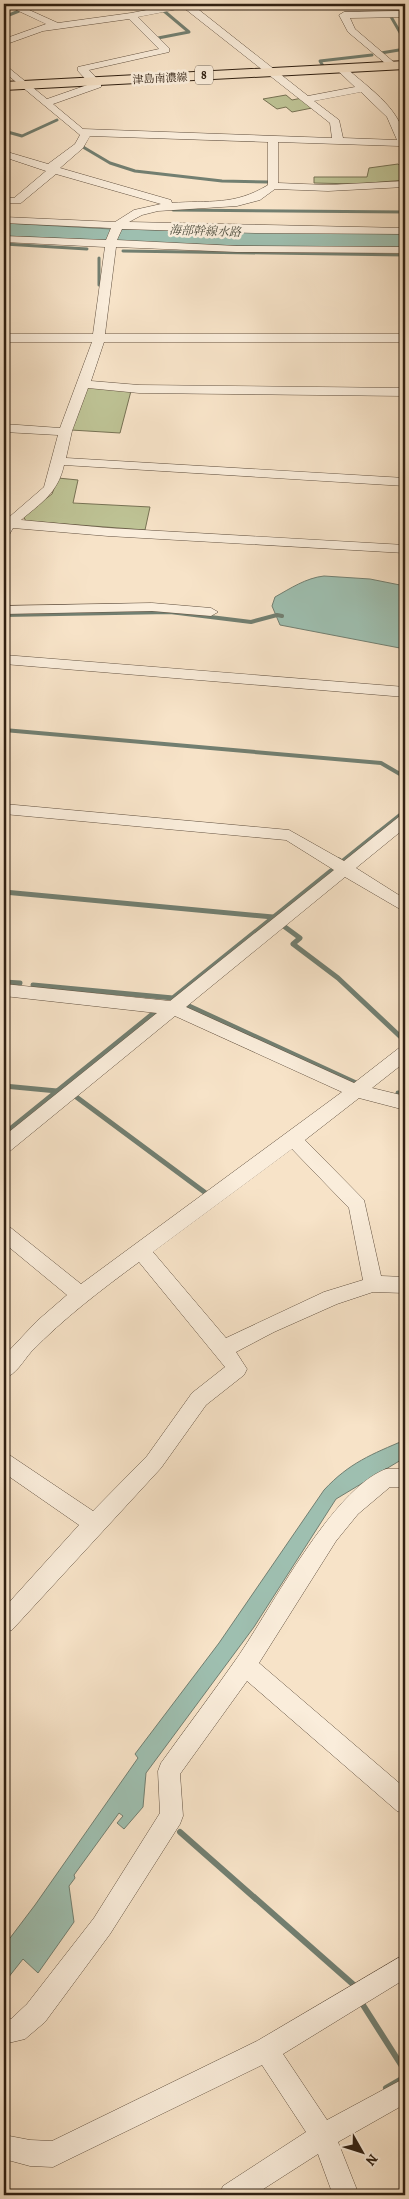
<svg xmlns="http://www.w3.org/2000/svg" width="409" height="2199" font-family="Alegreya,'Noto Serif JP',serif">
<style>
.green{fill:#bec395;stroke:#777254}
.water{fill:#9ebfb0;stroke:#727f71}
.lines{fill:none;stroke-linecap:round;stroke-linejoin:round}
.stream-far3{stroke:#727f71;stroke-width:3}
.stream-far2{stroke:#727f71;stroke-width:4}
.stream-far1{stroke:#727f71;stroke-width:5}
.stream{stroke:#727f71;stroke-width:6}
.minor-casing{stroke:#625140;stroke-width:1}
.major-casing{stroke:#302012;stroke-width:2}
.minor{fill:#faeddb;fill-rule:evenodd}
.major{fill:#f7e3c8;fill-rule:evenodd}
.labels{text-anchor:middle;stroke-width:5;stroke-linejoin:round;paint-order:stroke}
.far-street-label{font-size:11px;fill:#302012;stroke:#faeddb}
.shield{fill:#faeddb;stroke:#6d5e4e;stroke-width:1}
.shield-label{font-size:12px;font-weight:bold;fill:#302012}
.far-water-label{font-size:12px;font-style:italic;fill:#515041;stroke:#faeddb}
</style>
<rect width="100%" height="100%" fill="#f7e3c8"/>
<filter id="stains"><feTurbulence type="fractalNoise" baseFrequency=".004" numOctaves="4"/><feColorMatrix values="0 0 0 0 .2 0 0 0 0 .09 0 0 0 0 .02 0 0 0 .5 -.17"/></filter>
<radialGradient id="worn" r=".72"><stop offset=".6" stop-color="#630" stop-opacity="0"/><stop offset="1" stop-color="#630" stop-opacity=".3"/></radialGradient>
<g class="green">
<polygon points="286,95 292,100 302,98 312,108 292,112 286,107 277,109 263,99"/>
<polygon points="398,164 405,170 405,180 358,184 314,183 314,177 367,177 369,168"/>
<polygon points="89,387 131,391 120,433 71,430 84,390"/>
<polygon points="58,478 78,480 73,503 150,507 145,530 26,521 23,516 52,494"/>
</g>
<g class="water">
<polygon points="4,223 111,229 405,234 405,247 238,246 4,236"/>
<path d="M324,576l46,3 35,7v63l-125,-24 -8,-19 3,-9c16,-9 31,-19 49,-21z"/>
<path d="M405,1440v21l-4,-1 -65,39 -82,128 -108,146 -3,34 -19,22 -7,-6 6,-7 -4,-3 -45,62 1,3 -6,8 5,36 -36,51 -15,-14 -19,24v-37l31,-41 103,-147 -3,-4 84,-111 105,-153c25,-27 48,-36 81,-50z"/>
</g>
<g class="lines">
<g class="stream-far3">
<polyline points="153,4 161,7"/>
<polyline points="25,8 37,4"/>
<polyline points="390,15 405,41"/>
<polyline points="4,17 19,11"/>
<polyline points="158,38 189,32 164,11"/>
<polyline points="381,53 405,49"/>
<polyline points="323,66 320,61 372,55"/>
<polyline points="4,131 22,136 57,120"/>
<polyline points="400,145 405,157"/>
<polyline points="83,147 110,163 135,171 222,181 269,182"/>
<polyline points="173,210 405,212"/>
<polyline points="4,244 87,249"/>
<polyline points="123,251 405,255"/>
<polyline points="99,258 99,285"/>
</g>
<g class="stream-far2">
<polyline points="4,615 170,612 251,622 277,615 282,616"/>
<polyline points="4,730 381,763 405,777"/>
<polyline points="376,834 405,811"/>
</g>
<g class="stream-far1">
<polyline points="339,860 342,862 378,833"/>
<polyline points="4,892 273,917"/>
<polyline points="285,927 300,938 293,944 338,978 405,1041"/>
<polyline points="4,982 20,983"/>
<polyline points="33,985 173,998 331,871"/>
<polyline points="189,1006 356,1083"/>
<polyline points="4,1086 57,1091"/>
<polyline points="398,1093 405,1094"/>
<polyline points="75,1096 207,1194"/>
<polyline points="4,1134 155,1012"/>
</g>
<g class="stream">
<polyline points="180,1832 355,1986"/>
<polyline points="363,2005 405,2071"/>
<polyline points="386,2088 405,2077"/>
</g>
<defs>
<g id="minor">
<path d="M4,4h12l42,19 73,-10 47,-9h18l-2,2 114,90 47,-9 -20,-19 9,-2c25,23 64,46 61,84l-6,-4 -121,-4v41l50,2 77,-4v6l-77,4 -53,-2 -15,11 -23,6 -79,5 -16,4 -13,7 276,6v6l-150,-1 -133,-4 -5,11 120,6 168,1v6l-168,-1 -121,-5 -11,87h300v8h-301l-13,39 48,4 266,3v8l-266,-3 -51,-5 -16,43 -6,27 339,20v8l-341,-21c-6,28 -23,38 -43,55l87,8 297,17v8l-297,-17 -95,-8 -4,7 -5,1v-17h3l37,-32 14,-52 -54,-3v-8l56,4 32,-86h-88v-8h89l12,-87 -101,-5v-6l102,4 5,-12 -107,-5v-6l111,5 19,-12 27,-6 -105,-30 -35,29h-17v-6l10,1 32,-27 -42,-14v-6l44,13 27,-20 5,-9 -76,-63v-8l43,35 43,-15 -12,-13v-4l81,-18 -30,-30 -86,12 -39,14v-6l42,-15zM184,8l146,115 2,15 -249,-9 -30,-25 48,-17v-4l-12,-13 80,-18v-4l-31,-31zM361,92l26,25 10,23 -54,-2 -4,-18 -25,-19zM90,136l178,6v43c-34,21 -59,15 -96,18l-1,-3 -111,-32 23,-20z"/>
<polygon points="405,11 405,17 350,18 355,29 396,64 397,66 392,69 348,32 339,15 344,12"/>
<polygon points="152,603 211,608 218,612 211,616 152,611 4,614 4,606"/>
<polygon points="4,655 405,687 405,697 4,664"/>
<path d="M4,804l285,26 55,31 56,-45 5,-1v13l-49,40 49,31v13l-60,-35 -159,130 168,76 45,-35 6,-1v15l-33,26 33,8v14l-46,-12 -54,42 59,60 17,76 24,1v16l-32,-1 -36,12 -63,28 -38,20 11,17 -3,6 -38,30 -45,63 -149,162 -8,3v-25l75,-83 -75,-52v-20l7,3 82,55 54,-55 45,-63 33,-26 -86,-105c-38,28 -75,56 -108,90 -8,9 -15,23 -27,26v-22l33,-35 30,-26 -63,-52v-17l7,2 70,56 261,-192 -167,-76 -165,135 -6,2v-17l153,-123 -153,-17v-12l166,17 164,-131 -48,-30 -282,-26zM292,1149l57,59 14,72 -39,12 -98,46 -73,-86z"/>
<path d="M386,1469h19v18h-15l-32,27 -22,27 -77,122 146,125v26l-8,-3 -150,-130 -67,93 3,42 -3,8 -70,110 -65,88 -20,17 -21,5v-24l7,-1 16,-15 67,-86 66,-105 -2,-42 3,-8c25,-35 51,-69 76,-105 34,-49 95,-169 149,-189z"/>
<polygon points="405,1954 405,1979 283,2054 327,2120 405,2078 405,2104 338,2142 359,2195 333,2195 318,2154 254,2195 219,2195 223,2186 306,2132 262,2065 53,2167 30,2166 4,2159 4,2135 30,2140 52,2141 257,2041"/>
</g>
<polygon id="major" points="405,61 405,69 4,90 4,82"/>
</defs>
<use href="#minor" class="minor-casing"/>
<use href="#major" class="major-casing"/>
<use href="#minor" class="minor"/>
<use href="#major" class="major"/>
</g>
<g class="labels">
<g class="far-street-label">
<text transform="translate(160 78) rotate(-3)" y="4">津島南濃線</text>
</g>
<rect class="shield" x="195" y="65.5" width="18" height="19" rx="4"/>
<g class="shield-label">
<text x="204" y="79">8</text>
</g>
<g class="far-water-label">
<text transform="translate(205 231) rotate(2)" y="4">海部幹線水路</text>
</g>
</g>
<rect width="409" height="2199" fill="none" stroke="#f7e3c8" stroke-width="20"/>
<rect x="5" y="5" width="399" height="2189" fill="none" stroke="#302012" stroke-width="2.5"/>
<rect x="10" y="10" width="389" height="2179" fill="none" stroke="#302012"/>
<g transform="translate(362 2152) rotate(129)" stroke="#faeddb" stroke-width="4" paint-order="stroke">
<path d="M0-4L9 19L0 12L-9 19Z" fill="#302012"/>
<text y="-8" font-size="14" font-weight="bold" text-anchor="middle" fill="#302012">N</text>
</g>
<rect width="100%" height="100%" filter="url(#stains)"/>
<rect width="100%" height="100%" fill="url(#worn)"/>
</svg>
